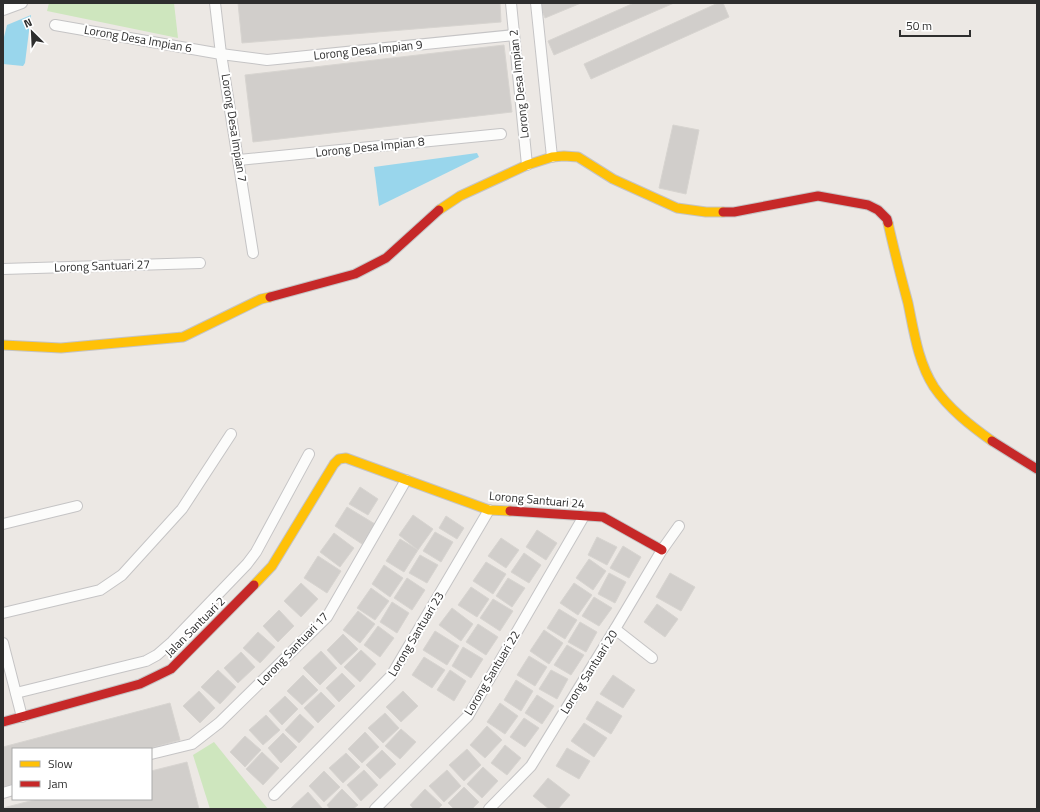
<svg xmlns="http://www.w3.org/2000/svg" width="1040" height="812" font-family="'Titillium Web',sans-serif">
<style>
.green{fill:#cee6be}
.water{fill:#99d6ec}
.building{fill:#d1cecb;stroke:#d7d4d0}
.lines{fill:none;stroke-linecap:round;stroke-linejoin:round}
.street-casing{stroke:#c5c4c5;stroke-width:12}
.slow-casing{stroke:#c5c4c5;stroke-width:11}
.jam-casing{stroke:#c5c4c5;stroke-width:11}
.street{stroke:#fcfcfb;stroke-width:10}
.slow{stroke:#ffc107;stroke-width:9}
.jam{stroke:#c62828;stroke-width:9}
.labels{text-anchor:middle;stroke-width:4;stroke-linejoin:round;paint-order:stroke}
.street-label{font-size:12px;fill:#2e2e2e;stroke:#fff}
</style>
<rect width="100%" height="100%" fill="#ece8e4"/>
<g class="green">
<polygon points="49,3 174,3 178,38 47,11"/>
<polygon points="214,742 268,809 210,809 193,755"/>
</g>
<g class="water">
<polygon points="31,15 25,63 23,66 3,64 3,41 7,25"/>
<polygon points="477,153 479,157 379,206 374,167"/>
</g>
<g class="building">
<polygon points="238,3 500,3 501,22 242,43"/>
<polygon points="539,3 581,3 545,18"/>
<polygon points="634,3 674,3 554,55 548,41"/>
<polygon points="718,3 723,3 729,17 591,79 584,64"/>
<polygon points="504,45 512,112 253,142 245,75"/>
<polygon points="673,125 699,130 686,194 659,188"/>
<polygon points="360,487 378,499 368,515 349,504"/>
<polygon points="347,507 375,524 362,544 335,526"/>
<polygon points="413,515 433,529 418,550 399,535"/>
<polygon points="446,516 464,528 457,539 439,528"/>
<polygon points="537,530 557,543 546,560 526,547"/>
<polygon points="435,532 453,542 441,562 423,551"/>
<polygon points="334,533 354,548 340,567 320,552"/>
<polygon points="597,537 617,547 607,565 588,555"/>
<polygon points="501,538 519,550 506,568 488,556"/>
<polygon points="400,539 418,550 404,572 386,561"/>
<polygon points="623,546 641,557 629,578 610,568"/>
<polygon points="524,553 541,565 529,583 511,572"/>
<polygon points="420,555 438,565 427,583 409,573"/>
<polygon points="318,556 341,571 327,593 304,578"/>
<polygon points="589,559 606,571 593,590 576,578"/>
<polygon points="486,562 506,574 493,594 473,581"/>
<polygon points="384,565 403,578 390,597 372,584"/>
<polygon points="609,573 626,582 615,603 598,594"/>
<polygon points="670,573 695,587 681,611 656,597"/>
<polygon points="407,578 425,590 412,610 394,598"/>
<polygon points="508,578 525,588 512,607 496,596"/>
<polygon points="301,583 318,599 301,617 284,601"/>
<polygon points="574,583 592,595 578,615 560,603"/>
<polygon points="471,587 489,599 477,617 458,605"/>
<polygon points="371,588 389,601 375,620 357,608"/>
<polygon points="594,597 612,608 599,626 582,616"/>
<polygon points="493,599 513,611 500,631 480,618"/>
<polygon points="392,602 409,613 397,633 380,622"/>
<polygon points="657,604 678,619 665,637 644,622"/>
<polygon points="452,608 473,624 461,641 439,625"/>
<polygon points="559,609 577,620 565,639 547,628"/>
<polygon points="279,610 294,626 278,642 263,626"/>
<polygon points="358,611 375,624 360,643 343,630"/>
<polygon points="580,622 597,632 586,652 568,642"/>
<polygon points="478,624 498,637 486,655 466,642"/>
<polygon points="378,626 394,638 380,657 364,645"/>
<polygon points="544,630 563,643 549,664 530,651"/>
<polygon points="435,631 459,646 447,665 423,650"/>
<polygon points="258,632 275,647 260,663 243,648"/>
<polygon points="343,634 358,649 341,665 327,650"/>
<polygon points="567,645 584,655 571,675 554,665"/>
<polygon points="463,647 483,659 471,678 452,666"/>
<polygon points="361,650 376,664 360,682 344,667"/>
<polygon points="321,651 337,668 320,685 303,668"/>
<polygon points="241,652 255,667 238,683 224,668"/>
<polygon points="529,656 547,667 535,686 517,675"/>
<polygon points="424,657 445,670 432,688 412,675"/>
<polygon points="218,670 236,687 220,704 201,687"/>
<polygon points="450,670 466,681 454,701 437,690"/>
<polygon points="551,670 568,679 557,699 539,689"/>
<polygon points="342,673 355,686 339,702 326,688"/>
<polygon points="303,675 318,690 302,705 287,691"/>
<polygon points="613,675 635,690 623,708 600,694"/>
<polygon points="516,680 533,691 521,711 504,700"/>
<polygon points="199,691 215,708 200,723 183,706"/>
<polygon points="403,691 418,706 401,722 386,707"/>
<polygon points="321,692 335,706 318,723 304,708"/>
<polygon points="537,695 554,706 542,724 525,713"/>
<polygon points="285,696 298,709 282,725 269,711"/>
<polygon points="597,701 622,716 611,734 586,719"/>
<polygon points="170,703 180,740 147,749 13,749 13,784 3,787 3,747"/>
<polygon points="500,703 518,716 505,734 487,722"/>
<polygon points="385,713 399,728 383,743 368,728"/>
<polygon points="300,714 314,727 299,743 285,730"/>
<polygon points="266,715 280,730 263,745 249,730"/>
<polygon points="524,718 539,728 525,747 510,737"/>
<polygon points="584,723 607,738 594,757 571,741"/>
<polygon points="487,726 502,740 485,758 470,745"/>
<polygon points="401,729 416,742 400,759 385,746"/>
<polygon points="365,732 379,747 362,763 348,749"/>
<polygon points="283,733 297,747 281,763 268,748"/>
<polygon points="245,736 261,750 245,767 230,752"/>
<polygon points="505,745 521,758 507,775 491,763"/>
<polygon points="567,748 590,761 579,779 556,766"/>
<polygon points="467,749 481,765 464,781 449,765"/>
<polygon points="382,750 396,764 380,779 366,765"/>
<polygon points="262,752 279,768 263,785 246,769"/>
<polygon points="346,753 360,767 343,783 329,768"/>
<polygon points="187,762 199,809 3,809 3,808 38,799 151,799 151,771"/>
<polygon points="483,767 498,781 482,798 467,784"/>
<polygon points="364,770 378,785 361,801 347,785"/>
<polygon points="447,770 461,786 444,802 429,786"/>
<polygon points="324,771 340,787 324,802 309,786"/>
<polygon points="548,778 570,795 558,809 549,809 533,796"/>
<polygon points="464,787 479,802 472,809 454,809 448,803"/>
<polygon points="342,789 358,805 353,809 330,809 327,805"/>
<polygon points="425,789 442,805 438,809 414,809 410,805"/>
<polygon points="308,792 322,808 321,809 290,809"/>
</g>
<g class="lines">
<defs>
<g id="street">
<polyline points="215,3 221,54 253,253"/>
<polyline points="511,3 527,165"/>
<polyline points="536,3 552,157"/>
<polyline points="3,10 22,3"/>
<polyline points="55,25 221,54 267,60 514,35"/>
<polyline points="239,160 501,134"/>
<polyline points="3,269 200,263"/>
<polyline points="3,524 77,506"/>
<polyline points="3,613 100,590 122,575 182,509 231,434"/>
<polyline points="615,629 652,658"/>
<polyline points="3,643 22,717"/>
<polyline points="16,693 146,661 157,655 172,642 247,564 256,552 309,454"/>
<polyline points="151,754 192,744 219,723 327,617 406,480"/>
<polyline points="3,793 13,790"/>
<polyline points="274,795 391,676 489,510"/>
<polyline points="375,809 468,716 584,516"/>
<polyline points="489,809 531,766 615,629 662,550 679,526"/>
</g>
<g id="slow">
<polyline points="439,210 460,196 527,165 552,157 564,156 578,157 613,179 677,208 706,212 723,212"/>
<path d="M888,223c6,27 13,54 20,80 6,29 10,59 26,84 15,22 37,39 58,54"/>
<polyline points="3,345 61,348 183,337 261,299 270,297"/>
<polyline points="254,585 272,566 334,464 339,459 346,458 489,510 510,511"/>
</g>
<g id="jam">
<polyline points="723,212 734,212 818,196 868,205 878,210 887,219 888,223"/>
<polyline points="270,297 355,274 386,258 439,210"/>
<polyline points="992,441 1037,469"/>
<polyline points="510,511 603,517 662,550"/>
<polyline points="3,722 140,684 171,669 254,585"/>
</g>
</defs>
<use href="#street" class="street-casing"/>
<use href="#slow" class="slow-casing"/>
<use href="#jam" class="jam-casing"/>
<use href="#street" class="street"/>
<use href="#slow" class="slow"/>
<use href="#jam" class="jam"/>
</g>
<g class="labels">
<g class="street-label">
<text transform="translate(138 39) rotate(10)" y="4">Lorong Desa Impian 6</text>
<text transform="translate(368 50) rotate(-6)" y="4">Lorong Desa Impian 9</text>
<text transform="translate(519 84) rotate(-96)" y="4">Lorong Desa Impian 2</text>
<text transform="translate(234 128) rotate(81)" y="4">Lorong Desa Impian 7</text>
<text transform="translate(370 147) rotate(-6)" y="4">Lorong Desa Impian 8</text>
<text transform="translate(102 266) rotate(-2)" y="4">Lorong Santuari 27</text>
<text transform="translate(537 500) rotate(5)" y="4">Lorong Santuari 24</text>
<text transform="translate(195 627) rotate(-45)" y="4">Jalan Santuari 2</text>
<text transform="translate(416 634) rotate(-59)" y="4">Lorong Santuari 23</text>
<text transform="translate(293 649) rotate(-46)" y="4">Lorong Santuari 17</text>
<text transform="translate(589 672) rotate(-58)" y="4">Lorong Santuari 20</text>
<text transform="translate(492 673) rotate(-59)" y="4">Lorong Santuari 22</text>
</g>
</g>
<rect width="1040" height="812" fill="none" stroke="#2e2e2e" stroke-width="8"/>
<rect x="12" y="748" width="140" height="52" fill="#ffffff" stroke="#ababab"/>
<rect x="20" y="761" width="20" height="6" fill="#ffc107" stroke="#ababab"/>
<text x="48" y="768" font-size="12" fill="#2e2e2e">Slow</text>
<rect x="20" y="781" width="20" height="6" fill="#c62828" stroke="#ababab"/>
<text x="48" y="788" font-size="12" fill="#2e2e2e">Jam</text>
<g transform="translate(32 32) rotate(336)" stroke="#ffffff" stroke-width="3" paint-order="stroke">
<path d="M0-3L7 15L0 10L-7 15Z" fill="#2e2e2e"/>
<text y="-6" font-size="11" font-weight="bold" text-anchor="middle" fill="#2e2e2e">N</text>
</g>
<path d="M900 30v6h70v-6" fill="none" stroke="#2e2e2e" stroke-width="2"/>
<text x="906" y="30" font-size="12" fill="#2e2e2e" stroke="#ffffff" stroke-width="3" paint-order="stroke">50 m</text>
</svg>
